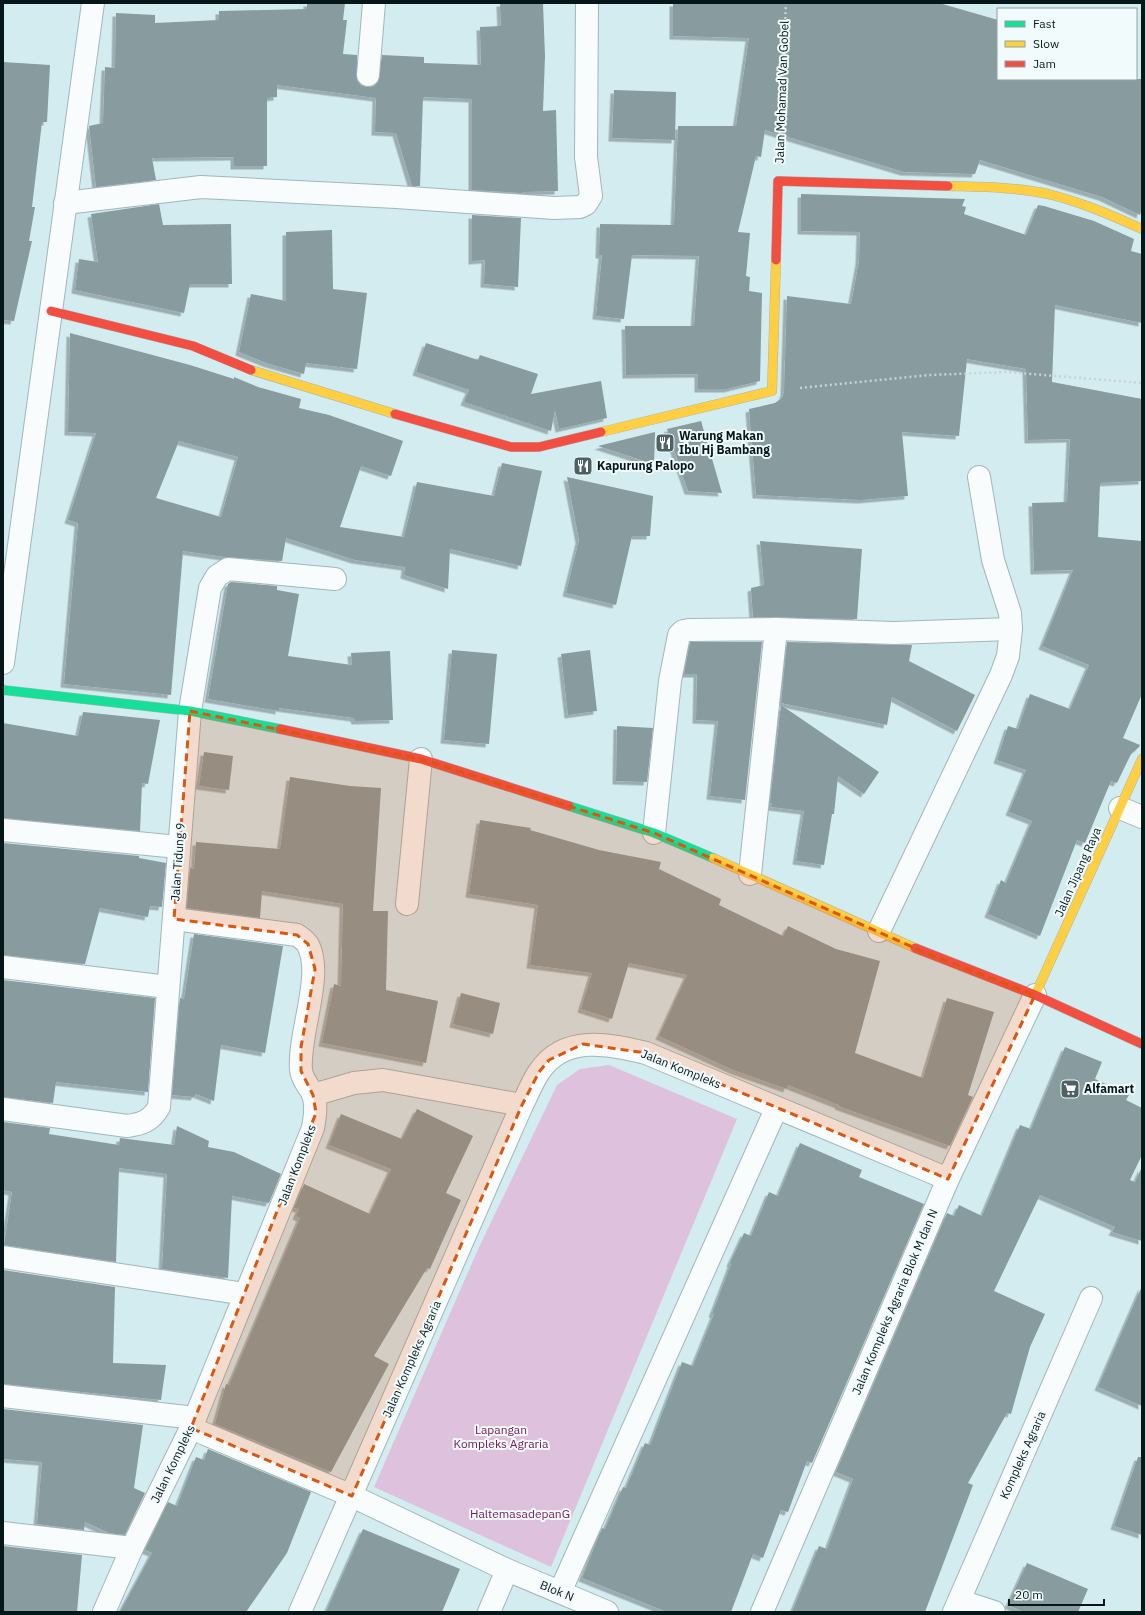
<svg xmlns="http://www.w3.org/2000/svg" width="1145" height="1615" font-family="'IBM Plex Sans',sans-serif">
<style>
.green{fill:#ddc1dd}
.building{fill:#889b9e;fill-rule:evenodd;filter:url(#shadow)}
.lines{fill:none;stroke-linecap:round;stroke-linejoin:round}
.street-casing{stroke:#a2b6b8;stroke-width:24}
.fast-casing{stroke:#a2b6b8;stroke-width:10}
.slow-casing{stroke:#a2b6b8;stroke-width:10}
.jam-casing{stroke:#a2b6b8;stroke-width:10}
.path{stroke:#cad2d3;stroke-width:2.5;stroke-dasharray:2 3;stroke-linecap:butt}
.street{stroke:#f8fcfd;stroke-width:22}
.fast{stroke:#16e098;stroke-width:9}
.slow{stroke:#ffcf43;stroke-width:9}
.jam{stroke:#f24e42;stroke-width:9}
.marked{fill:#dd560d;fill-opacity:0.2;stroke:#dd560d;stroke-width:3;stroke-dasharray:8 5;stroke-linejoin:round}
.labels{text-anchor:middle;stroke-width:4;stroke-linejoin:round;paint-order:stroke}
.street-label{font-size:12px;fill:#051719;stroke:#f1fbfc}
.poi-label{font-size:12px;font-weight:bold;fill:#051719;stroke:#f1fbfc;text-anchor:start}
.park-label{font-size:12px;fill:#74145d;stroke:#f1fbfc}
</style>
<defs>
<filter id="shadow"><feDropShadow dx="-3.5" dy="3.5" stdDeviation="0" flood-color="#0004"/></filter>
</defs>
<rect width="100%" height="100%" fill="#d3ecf0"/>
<polygon class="green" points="609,1065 737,1119 551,1567 374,1487 480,1245 557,1085 580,1069"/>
<g class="building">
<polygon points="307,3 345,3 343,20 347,20 343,54 357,55 357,80 361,85 367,87 374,86 378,82 382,55 424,57 424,63 481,65 480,27 501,26 500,3 543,3 545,56 543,111 556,110 558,191 522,192 522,193 472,190 472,99 423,97 420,186 412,186 396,133 375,132 376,98 277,85 277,97 267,98 267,166 234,166 234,157 152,158 156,180 96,187 89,126 103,123 105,67 115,68 116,13 155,15 155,23 219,20 219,11 307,9"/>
<polygon points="673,3 939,3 998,20 998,79 1142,79 1142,208 1140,215 1102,197 980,160 975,174 904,172 765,130 761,157 756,156 738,232 750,233 746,276 750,277 749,291 762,293 760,381 727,389 698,389 698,374 626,375 625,326 694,326 699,256 632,255 624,319 596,316 602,255 599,255 600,224 674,225 678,126 736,126 749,38 673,36"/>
<polygon points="3,62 50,65 47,122 42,122 32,207 35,207 29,241 32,241 14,321 3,320"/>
<polygon points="614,90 676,92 675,140 612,138"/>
<polygon points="801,194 965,199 962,206 966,207 964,214 1026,235 1038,205 1044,206 1094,221 1134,239 1131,251 1142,254 1142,323 1055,305 1052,382 1142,399 1142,481 1100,483 1098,537 1142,541 1142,694 1123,738 1140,745 1139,747 1131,754 1117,783 1111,781 1085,843 1077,840 1040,936 988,914 1001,880 1006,883 1032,821 1009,812 1026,770 997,760 1008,726 1018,729 1030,694 1070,709 1089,665 1042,646 1073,570 1034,571 1032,503 1067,502 1070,439 1028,440 1026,369 967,359 959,436 902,432 908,496 861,500 756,495 749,409 775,403 782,398 784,392 787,296 851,304 859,261 860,232 801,231"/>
<polygon points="159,204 163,225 231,224 232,284 190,284 184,313 75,290 79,259 98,262 91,214"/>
<polygon points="472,215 521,218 518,287 484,284 485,260 472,261"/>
<polygon points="332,230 333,289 367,293 357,369 306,363 304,374 266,363 239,352 251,294 286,301 286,232"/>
<path d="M70,333l120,32 44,14v-2l24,10 43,12 -2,9 30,7 74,26 -12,35 -30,-10 -21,61 64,10 13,-55 77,14 8,-33 40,8 -21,95 -71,-17 -2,40 -44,-14 1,-8 -50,-7 -69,-22 -4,23 -57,-4 -42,-6 -12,144 -107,-11 14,-161 -10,-3 28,-87 -28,-1zM179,441l59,16 -17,60 -65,-19z"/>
<polygon points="426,343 478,360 480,355 538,374 531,394 601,381 607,418 559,429 555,410 551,431 464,402 469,390 416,372"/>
<polygon points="701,421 722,493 688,491 667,429"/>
<polygon points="655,432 654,464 598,446"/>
<polygon points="567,477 653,496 650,536 632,536 616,605 566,593 579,540"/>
<polygon points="760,541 862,549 857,619 753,617 751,588 764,585"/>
<polygon points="231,582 277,586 277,590 299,594 288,656 352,665 351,653 390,651 393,720 355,721 354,718 279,708 279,711 208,699 228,584"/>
<polygon points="690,642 762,642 745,800 710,796 718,721 696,720 697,674 684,674"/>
<polygon points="787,642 912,645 909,661 975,695 957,731 892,697 887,725 781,703"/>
<polygon points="452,650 497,654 489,744 444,740"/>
<polygon points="590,650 597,711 568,715 561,654"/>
<polygon points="781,705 879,772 864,794 838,776 834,814 832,814 824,865 796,861 804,811 771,807 772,803 770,803"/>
<polygon points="83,712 160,720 148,784 142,783 140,831 3,818 3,723 78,736"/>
<polygon points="617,726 653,728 647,782 616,781"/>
<polygon points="204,752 233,756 229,790 199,786"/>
<polygon points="290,777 350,786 381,788 373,911 388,911 386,990 438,1001 426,1063 322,1043 334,984 341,986 343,904 262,891 260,918 187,908 190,868 194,869 196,842 280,849"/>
<polygon points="480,820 531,828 530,830 599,850 661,862 659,869 721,899 719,905 783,936 788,926 836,949 880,961 855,1053 923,1078 947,998 994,1012 968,1095 973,1097 950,1146 838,1106 839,1105 788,1085 787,1089 733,1070 659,1036 687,975 629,963 612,1019 581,1009 592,973 530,965 538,905 469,894"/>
<polygon points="3,843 139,856 139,858 166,863 162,907 150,906 148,917 100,908 85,964 3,955"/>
<polygon points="194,934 283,946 265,1053 221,1045 214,1101 196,1094 194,1097 172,1095 180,998 184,999"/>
<polygon points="3,980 155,998 148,1092 56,1082 53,1103 3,1097"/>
<polygon points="461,993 500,1003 493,1034 453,1024"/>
<polygon points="1065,1047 1102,1062 1095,1079 1129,1095 1126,1100 1142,1108 1142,1155 1130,1180 1135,1182 1142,1167 1142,1241 1112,1232 1115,1227 1040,1195 994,1291 1045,1314 1030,1347 1011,1414 1007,1413 968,1483 973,1485 925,1612 792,1612 819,1546 827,1549 853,1479 836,1472 947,1213 954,1216 959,1205 982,1216 1020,1125 1031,1129"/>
<polygon points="417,1109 473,1136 446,1193 461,1200 430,1269 427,1268 374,1356 389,1364 331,1472 215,1424 226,1384 229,1385 300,1218 296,1216 299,1209 294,1208 304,1184 370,1214 391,1169 329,1145 341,1114 402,1139"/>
<polygon points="3,1122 50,1128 49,1134 119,1145 120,1138 174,1145 177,1126 209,1141 208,1147 234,1152 281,1174 269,1203 232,1196 228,1278 162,1269 167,1174 119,1168 116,1262 4,1245 12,1192 3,1190"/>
<polygon points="800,1143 862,1170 859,1177 924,1204 812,1463 807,1461 788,1512 781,1510 763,1558 753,1554 731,1612 667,1612 582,1578 602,1528 605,1529 623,1487 626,1488 645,1443 650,1445 682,1362 693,1366 714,1314 712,1314 731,1264 730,1263 744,1233 751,1236 769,1192 778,1196"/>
<polygon points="3,1270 115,1287 113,1363 166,1365 161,1400 3,1384"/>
<polygon points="1142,1286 1142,1406 1098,1387"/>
<polygon points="3,1409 143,1425 134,1488 145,1493 125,1535 109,1533 85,1522 84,1530 37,1524 42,1462 3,1459"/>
<polygon points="208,1449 311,1492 287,1553 246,1612 120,1612 152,1553 145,1550 168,1502 177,1506 196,1457 204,1460"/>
<polygon points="1138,1457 1142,1457 1142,1535 1114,1526"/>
<polygon points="363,1529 460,1569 442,1612 326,1612"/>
<polygon points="3,1546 82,1555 77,1612 3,1612"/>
<polygon points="1027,1563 1088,1589 1078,1612 1024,1612 1008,1605"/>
</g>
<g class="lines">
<defs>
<g id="street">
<polyline points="368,75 374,3"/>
<polyline points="65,203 201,187 396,197 554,208 580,207 586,204 591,196 586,157 587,3"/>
<polyline points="776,629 894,633 1011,629"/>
<polyline points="3,663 93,3"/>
<polyline points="1120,808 1142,817"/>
<polyline points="3,830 178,847"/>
<polyline points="654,833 670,681 679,635 683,631 689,630 776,629 750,874"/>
<polyline points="407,904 421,759"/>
<polyline points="879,931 1001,675 1008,656 1011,629 1010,613 993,560 979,477"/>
<polyline points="3,967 168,987"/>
<path d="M313,1095l41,-12 29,-3 139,25c6,-11 10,-23 17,-33 25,-38 70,-28 107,-19l302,126"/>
<path d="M3,1109l124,17c15,-2 24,-5 32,-19l31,-396 20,-123 7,-12 11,-7 107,10"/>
<polyline points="3,1257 245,1294"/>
<polyline points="3,1396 195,1418"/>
<polyline points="191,1428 352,1496 507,1570 607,1612"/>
<polyline points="3,1533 132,1548"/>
<polyline points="560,1592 776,1109"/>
<polyline points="960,1601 994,1612"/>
<path d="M104,1612l28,-64 59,-120 122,-300c2,-11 4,-23 0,-34 -4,-8 -11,-14 -12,-24 -3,-36 23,-95 7,-125 -2,-4 -7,-7 -11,-10l-123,-16"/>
<polyline points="300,1612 522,1105"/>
<polyline points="489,1612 507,1570"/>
<polyline points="762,1612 948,1179 1035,995"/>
<polyline points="954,1612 1091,1298"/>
</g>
<g id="fast">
<polyline points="3,690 190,711 280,729"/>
<polyline points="569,806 654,833 713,858"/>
</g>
<g id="slow">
<path d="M948,186c33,1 68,1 100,8 33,8 63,21 94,35"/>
<polyline points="251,370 395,414"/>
<polyline points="601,432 772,391 776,260"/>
<polyline points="713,858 915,948"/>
<polyline points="1035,995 1142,759"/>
</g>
<g id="jam">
<polyline points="776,260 778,181 948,186"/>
<polyline points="51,311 193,346 251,370"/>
<polyline points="395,414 511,447 539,447 601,432"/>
<polyline points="280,729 421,759 569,806"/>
<polyline points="915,948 1035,995 1142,1044"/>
</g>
</defs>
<use href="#street" class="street-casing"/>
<use href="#fast" class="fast-casing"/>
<use href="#slow" class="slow-casing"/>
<use href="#jam" class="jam-casing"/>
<g class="path">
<polyline points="779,154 786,3"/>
<polyline points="800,388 929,375 1007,372 1142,383"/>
</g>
<use href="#street" class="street"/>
<use href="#fast" class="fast"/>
<use href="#slow" class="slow"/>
<use href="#jam" class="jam"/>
</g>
<path class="marked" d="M190,711l231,48 233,74 270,119 111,43 -87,184 -302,-126 -63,-9 -34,16 -10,12 -17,33 -170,391 -161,-68 125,-315 -3,-18 -12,-24v-24l14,-78 -7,-25 -11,-9 -123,-16z"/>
<defs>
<symbol id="restaurant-square" viewBox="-11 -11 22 22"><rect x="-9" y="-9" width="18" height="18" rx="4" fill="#4d6264" stroke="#f1fbfc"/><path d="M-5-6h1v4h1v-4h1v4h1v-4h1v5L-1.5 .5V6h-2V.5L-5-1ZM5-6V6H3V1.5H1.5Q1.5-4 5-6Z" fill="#fff"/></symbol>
<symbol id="supermarket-square" viewBox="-11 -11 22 22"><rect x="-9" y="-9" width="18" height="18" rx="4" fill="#4d6264" stroke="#f1fbfc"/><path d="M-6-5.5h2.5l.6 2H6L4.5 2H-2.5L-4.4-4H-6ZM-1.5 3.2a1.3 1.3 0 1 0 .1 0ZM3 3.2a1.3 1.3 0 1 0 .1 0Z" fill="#fff"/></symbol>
</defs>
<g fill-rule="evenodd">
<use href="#restaurant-square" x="654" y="432" width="22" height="22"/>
<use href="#restaurant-square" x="572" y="455" width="22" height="22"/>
<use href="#supermarket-square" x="1059" y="1078" width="22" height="22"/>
</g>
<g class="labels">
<g class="street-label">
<text transform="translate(782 92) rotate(-88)" y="4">Jalan Mohamad Van Gobel</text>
<text transform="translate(178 862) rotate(-86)" y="4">Jalan Tidung 9</text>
<text transform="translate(1078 872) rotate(-66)" y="4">Jalan Jipang Raya</text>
<text transform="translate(681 1069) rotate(22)" y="4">Jalan Kompleks</text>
<text transform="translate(297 1165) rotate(-69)" y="4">Jalan Kompleks</text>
<text transform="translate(895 1302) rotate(-67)" y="4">Jalan Kompleks Agraria Blok M dan N</text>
<text transform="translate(412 1359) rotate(-66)" y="4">Jalan Kompleks Agraria</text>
<text transform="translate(1023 1455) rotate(-66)" y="4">Kompleks Agraria</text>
<text transform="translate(173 1464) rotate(-64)" y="4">Jalan Kompleks</text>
<text transform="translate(557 1591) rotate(22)" y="4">Blok N</text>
</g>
<g class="poi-label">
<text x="679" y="440">Warung Makan<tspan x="679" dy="14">Ibu Hj Bambang</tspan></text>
<text x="597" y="470">Kapurung Palopo</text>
<text x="1084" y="1093">Alfamart</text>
</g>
<g class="park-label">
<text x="501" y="1434">Lapangan<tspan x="501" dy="14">Kompleks Agraria</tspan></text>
<text x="520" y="1518">HaltemasadepanG</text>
</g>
</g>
<rect width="1145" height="1615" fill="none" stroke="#051719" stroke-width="8"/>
<rect x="997" y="8" width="140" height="72" fill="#f1fbfc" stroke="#93a0a1"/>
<rect x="1005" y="21" width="20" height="6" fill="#16e098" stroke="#93a0a1"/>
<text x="1033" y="28" font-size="12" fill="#051719">Fast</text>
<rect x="1005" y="41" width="20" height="6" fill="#ffcf43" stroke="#93a0a1"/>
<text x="1033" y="48" font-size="12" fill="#051719">Slow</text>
<rect x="1005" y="61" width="20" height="6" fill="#f24e42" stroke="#93a0a1"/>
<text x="1033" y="68" font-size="12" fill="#051719">Jam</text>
<path d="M1009 1599v6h95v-6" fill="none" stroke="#051719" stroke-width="2"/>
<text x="1015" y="1599" font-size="12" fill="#051719" stroke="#f1fbfc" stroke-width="3" paint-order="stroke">20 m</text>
</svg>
